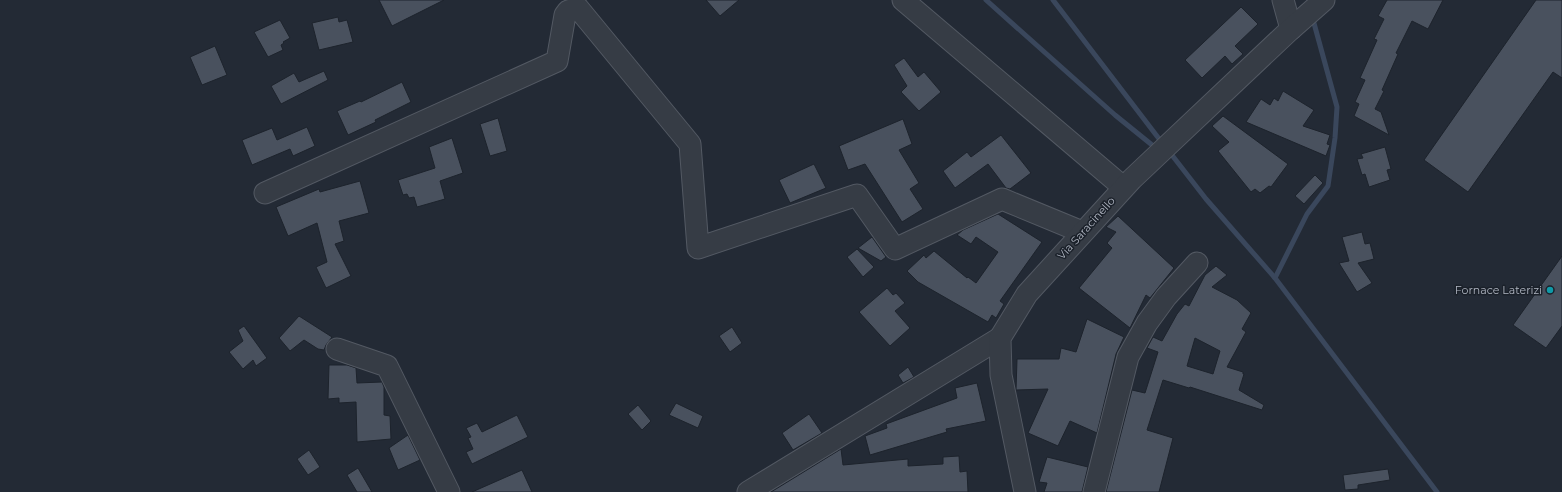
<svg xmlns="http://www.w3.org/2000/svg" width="1562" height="492" font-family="Montserrat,sans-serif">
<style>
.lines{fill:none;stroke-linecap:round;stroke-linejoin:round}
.stream{stroke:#3a475c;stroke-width:5}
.building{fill:#49515e;stroke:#1d232c;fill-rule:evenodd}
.minor-casing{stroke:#535963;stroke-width:23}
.minor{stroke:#363c45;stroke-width:21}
.culture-dot{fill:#0f9aa8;stroke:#1b212a;stroke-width:1.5}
.labels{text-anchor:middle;stroke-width:3;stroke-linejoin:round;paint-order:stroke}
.street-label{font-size:11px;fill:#b0b6c2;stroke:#1b212a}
.poi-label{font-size:11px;fill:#b0b6c2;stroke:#1b212a;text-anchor:end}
</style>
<rect width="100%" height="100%" fill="#232a35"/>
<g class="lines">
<g class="stream">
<polyline points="986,0 1115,115 1157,149"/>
<polyline points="1053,0 1163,144"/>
<polyline points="1168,150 1206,199 1275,278 1437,492"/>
<polyline points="1275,278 1307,214 1328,186 1335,138 1337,107 1312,16"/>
</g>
</g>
<g class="building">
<polygon points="379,0 444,0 392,26"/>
<polygon points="706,0 739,0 720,16"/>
<polygon points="1387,0 1443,0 1428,29 1412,21 1396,53 1398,54 1382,90 1384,91 1375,109 1381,112 1389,135 1354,116 1359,104 1355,102 1365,80 1360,78 1377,40 1374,39 1384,19 1378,16"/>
<polygon points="1536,0 1562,0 1562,78 1553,72 1468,192 1424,160"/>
<polygon points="1241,7 1258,24 1235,46 1243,54 1232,64 1225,56 1202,78 1185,60"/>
<polygon points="338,17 339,22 347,20 353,42 319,50 312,23"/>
<polygon points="280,20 290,38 283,42 284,43 281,45 283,50 268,57 254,32"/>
<polygon points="215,46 227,75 202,85 190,57"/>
<polygon points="904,58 918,77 924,72 941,92 919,111 901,92 907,86 894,65"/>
<polygon points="324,71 328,80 281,104 271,86 294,73 299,82"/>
<polygon points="402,82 411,102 375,120 376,122 348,135 337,111 360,101 361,102"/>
<polygon points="1283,91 1314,110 1303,126 1330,135 1327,144 1330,145 1326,156 1246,122 1261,99 1270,105 1274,98 1278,101"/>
<polygon points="1223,116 1288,164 1271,187 1269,186 1260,193 1255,189 1251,192 1218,151 1229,142 1212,126"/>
<polygon points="498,118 507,151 490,156 480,124"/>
<polygon points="903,119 912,144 899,150 919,183 910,189 923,209 902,222 865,164 848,170 839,146"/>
<polygon points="307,127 315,146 293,156 290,149 252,165 242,140 272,128 277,140"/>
<polygon points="1001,135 1031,173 1010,189 1006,188 988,164 955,188 943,171 967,152 971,157"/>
<polygon points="452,138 463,173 440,181 445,199 417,207 414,197 409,198 407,194 403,195 398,180 435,168 429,147"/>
<polygon points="1385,147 1391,169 1387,170 1390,180 1369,187 1365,174 1362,175 1357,159 1363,158 1361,154"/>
<polygon points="814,164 826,188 790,203 779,180"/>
<polygon points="1315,175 1323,183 1304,204 1295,196"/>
<polygon points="360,181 369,213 339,221 344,241 335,244 351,276 326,288 316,267 327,262 317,223 288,236 276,207 319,189 320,192"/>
<polygon points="998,214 1042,242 1000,301 1004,304 996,318 992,315 988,322 918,282 907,271 924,255 926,258 934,251 967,278 968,277 976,283 998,252 976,237 971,244 957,235 963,230"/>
<polygon points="1118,216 1174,268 1150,298 1146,295 1130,328 1079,288 1112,248 1107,243 1116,232 1106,227"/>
<polygon points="1362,232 1365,244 1370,243 1374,259 1358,263 1372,283 1357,292 1339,263 1349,261 1342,237"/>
<polygon points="872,237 886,257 881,261 858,248"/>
<polygon points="857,249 874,267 863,277 847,257"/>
<polygon points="1562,256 1562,326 1546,348 1513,325"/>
<path d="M1216,266l11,9 -15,12 25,13 14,13 -9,16 4,3 -19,35 16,5v2h1l-5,16 25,15 -2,5 -72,-23 -1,1 -26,-8 -16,50 26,8 -14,54h-53l26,-102 13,3 13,-41 -11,-4 6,-11 9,4 15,-27 8,-10 4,2 16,-31zM1195,338l25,13 -7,23 -26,-8z"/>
<polygon points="887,288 893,295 896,293 905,303 895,311 910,328 890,346 859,312"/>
<polygon points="299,316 332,337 326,345 324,350 318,349 304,340 290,351 279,338"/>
<polygon points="1087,319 1124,337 1116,354 1097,433 1070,421 1058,446 1028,433 1048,389 1016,390 1017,359 1059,359 1061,348 1076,352"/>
<polygon points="244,326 267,358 256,366 253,360 243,369 229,352 243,341 238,330"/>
<polygon points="732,327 742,343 730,352 719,336"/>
<polygon points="329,365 347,365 356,368 357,383 382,382 384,387 384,415 390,416 391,439 357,442 356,402 339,403 339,398 328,399"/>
<polygon points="908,367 914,377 903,383 898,375"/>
<polygon points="977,383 986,421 946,429 947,432 870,455 865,436 887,428 886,424 957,398 955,388"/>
<polygon points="676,403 703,416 698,428 669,415"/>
<polygon points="638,405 651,421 642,430 628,414"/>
<polygon points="809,414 822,433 793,450 782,433"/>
<polygon points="517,415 528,437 472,464 466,452 473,449 468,438 471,437 466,428 477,423 482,432"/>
<polygon points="408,435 420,460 398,470 389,448"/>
<polygon points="841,449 843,465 908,459 908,466 943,464 943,457 959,456 960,472 967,471 968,492 771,492"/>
<polygon points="309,450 320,467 308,475 297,459"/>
<polygon points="1047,457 1088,467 1082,492 1044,492 1047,483 1039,482"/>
<polygon points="358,468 372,492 357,492 347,475"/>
<polygon points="1388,469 1390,480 1358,485 1358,489 1345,490 1343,475"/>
<polygon points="522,470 532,492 472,492"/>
</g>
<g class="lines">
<defs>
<g id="minor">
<polyline points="903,0 1123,187"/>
<polyline points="1283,0 1291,29"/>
<polyline points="265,193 557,61 565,15 568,11 578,8 690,144 698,248 857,195 895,249 1002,199 1082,232"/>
<polyline points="337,349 387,366 449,492"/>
<polyline points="748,492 1000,338"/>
<polyline points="1025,492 1001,375 1000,338 1027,294 1132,179 1291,29 1324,0"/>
<polyline points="1094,492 1128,357 1147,323 1166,297 1197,263"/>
</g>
</defs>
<use href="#minor" class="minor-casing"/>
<use href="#minor" class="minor"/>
</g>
<circle class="culture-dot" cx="1550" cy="290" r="4"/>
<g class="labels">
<g class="street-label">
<text transform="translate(1086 228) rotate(-48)" y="4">Via Saracinello</text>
</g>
<g class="poi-label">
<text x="1542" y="294">Fornace Laterizi</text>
</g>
</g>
</svg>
